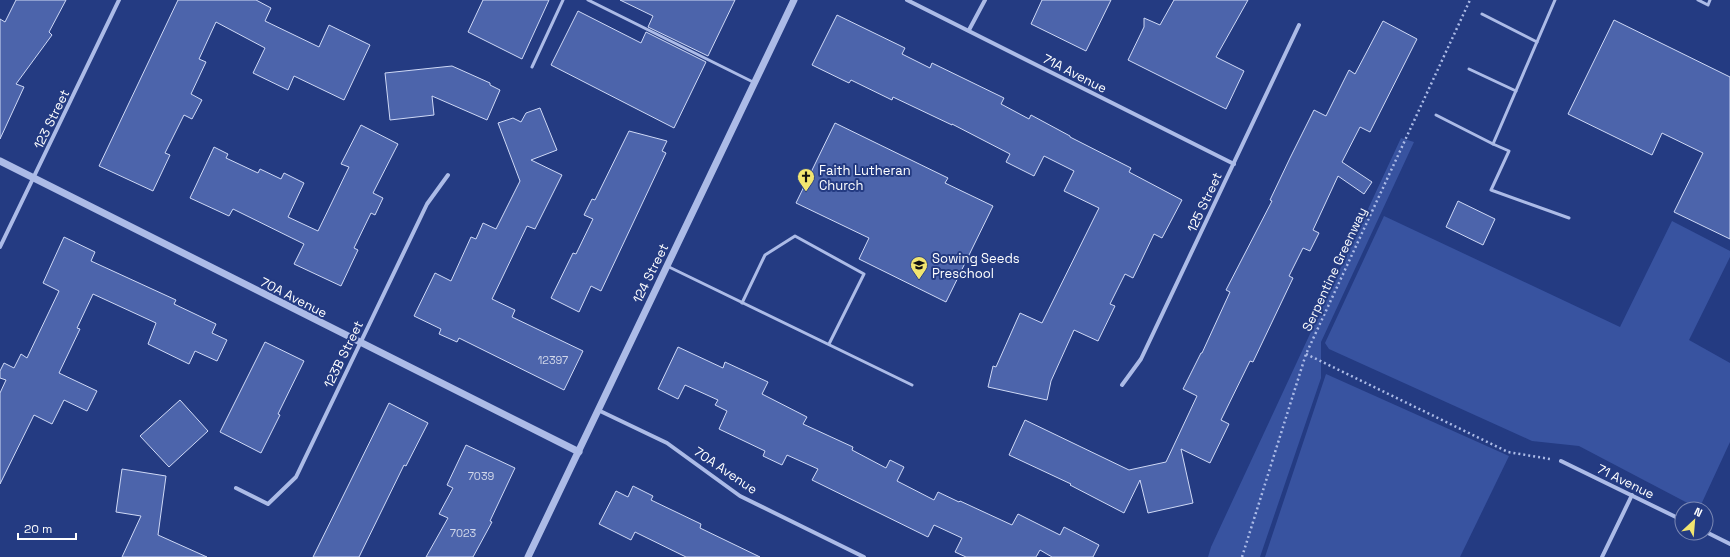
<svg xmlns="http://www.w3.org/2000/svg" width="1730" height="557" font-family="'Space Grotesk',sans-serif">
<style>
.green{fill:#3853a0}
.building{fill:#4c64ab;stroke:#cfd9f6}
.lines{fill:none;stroke-linecap:round;stroke-linejoin:round}
.path{stroke:#acbbe7;stroke-width:2.5;stroke-dasharray:2 3;stroke-linecap:butt}
.service{stroke:#acbbe7;stroke-width:3}
.minor{stroke:#acbbe7;stroke-width:4}
.tertiary{stroke:#acbbe7;stroke-width:7}
.labels{text-anchor:middle;stroke-width:4;stroke-linejoin:round;paint-order:stroke}
.number-label{font-size:11px;fill:#d2d8ea}
.street-label{font-size:13px;fill:#fff;stroke:#243b82}
.poi-label{font-size:13px;fill:#fff;stroke:#243b82;text-anchor:start}
</style>
<rect width="100%" height="100%" fill="#243b82"/>
<g class="green">
<polygon points="1401,138 1414,142 1321,342 1321,378 1260,557 1208,557 1211,547"/>
<polygon points="1384,216 1620,327 1672,221 1730,251 1730,257 1689,340 1730,363 1730,442 1699,509 1579,446 1532,441 1329,349 1325,343"/>
<polygon points="1326,374 1509,456 1460,557 1265,557"/>
</g>
<g class="building">
<polygon points="16,0 66,0 49,32 52,35 16,84 24,87 0,139 0,19 5,22"/>
<polygon points="178,0 256,0 271,8 265,21 319,47 329,25 370,45 344,100 294,76 288,90 253,73 265,48 216,22 199,59 206,62 191,94 202,100 192,119 184,115 165,153 170,155 153,191 99,166"/>
<polygon points="483,0 549,0 522,59 468,32"/>
<polygon points="620,0 735,0 708,56 648,27 653,16"/>
<polygon points="1042,0 1111,0 1086,51 1031,24"/>
<polygon points="1174,0 1248,0 1216,57 1244,71 1226,109 1128,60 1144,27 1144,18 1160,25"/>
<polygon points="578,11 641,43 646,32 706,62 674,128 551,65"/>
<polygon points="837,15 905,48 902,54 930,68 932,63 1004,98 1001,104 1029,119 1031,115 1070,136 1070,137 1131,168 1129,172 1182,200 1162,238 1154,234 1133,278 1125,274 1110,304 1115,306 1098,341 1074,330 1051,381 1047,400 988,387 993,366 996,367 1020,313 1042,323 1099,208 1064,191 1074,171 1044,156 1034,176 1006,162 1010,154 952,124 952,125 893,97 892,100 851,80 849,83 812,65"/>
<polygon points="1614,20 1730,77 1730,239 1674,212 1703,153 1662,133 1652,155 1568,114"/>
<polygon points="1383,21 1417,39 1370,132 1360,127 1342,162 1372,182 1364,194 1338,176 1313,230 1319,233 1310,251 1303,248 1289,276 1293,278 1253,362 1250,361 1221,420 1229,424 1210,463 1181,449 1193,503 1148,513 1140,480 1124,513 1070,485 1071,484 1009,455 1025,420 1129,470 1166,462 1197,396 1183,389 1201,353 1202,353 1230,292 1226,290 1272,201 1270,200 1290,158 1314,110 1326,116 1349,70 1355,74"/>
<polygon points="452,66 490,83 490,85 500,90 487,120 432,96 434,115 390,120 385,73"/>
<polygon points="540,108 557,150 531,160 562,175 535,229 527,226 492,299 515,310 512,317 583,351 564,390 459,338 457,342 439,334 441,329 414,316 435,273 451,281 471,237 476,239 483,223 496,229 520,181 498,123 513,118 521,122 526,113"/>
<polygon points="835,123 948,178 945,183 993,206 946,302 859,259 869,238 796,203"/>
<polygon points="361,125 398,144 373,193 383,198 375,215 371,213 354,248 358,250 341,286 294,264 304,244 233,209 229,216 190,198 214,147 228,154 226,158 258,173 260,169 281,179 284,173 304,183 288,217 318,231 349,167 341,164"/>
<polygon points="629,131 667,141 662,151 666,153 601,291 591,286 579,312 551,298 573,253 576,254 593,219 584,215 592,199 595,200"/>
<polygon points="1458,201 1495,219 1483,245 1446,227"/>
<polygon points="64,237 95,252 91,261 176,300 174,304 216,324 212,333 227,340 217,361 195,351 189,364 148,344 156,323 93,294 77,328 80,329 59,373 97,391 87,411 64,400 52,424 34,415 0,484 0,393 6,380 0,378 0,371 4,363 14,368 21,354 27,358 59,291 43,283"/>
<polygon points="265,342 304,361 278,414 280,415 261,453 220,432"/>
<polygon points="678,347 723,368 725,362 768,382 762,394 807,417 803,424 853,447 852,450 886,468 890,460 904,467 897,481 934,500 938,492 959,502 960,501 1012,525 1018,514 1060,535 1064,527 1099,545 1093,557 1052,557 1040,550 1036,557 966,557 955,552 962,538 934,525 928,537 812,480 818,469 787,455 782,465 763,456 765,451 719,429 727,411 715,405 718,400 685,385 678,399 658,389"/>
<polygon points="180,400 208,431 169,467 140,436"/>
<polygon points="389,403 428,423 406,466 404,465 359,557 313,557"/>
<polygon points="466,445 515,468 490,521 492,522 473,557 426,557 448,518 439,514 453,488 447,485"/>
<polygon points="122,469 166,476 158,535 207,557 122,557 141,516 116,512"/>
<polygon points="633,486 653,496 651,500 701,524 700,528 760,557 686,557 635,532 631,540 599,524 616,491 628,497"/>
</g>
<g class="lines">
<g class="path">
<polyline points="1306,354 1508,452 1550,459"/>
<polyline points="1242,557 1306,354 1470,0"/>
</g>
<g class="service">
<polyline points="588,0 755,83"/>
<polyline points="1555,0 1493,144 1509,151 1491,190 1569,218"/>
<polyline points="1698,0 1708,5 1710,0"/>
<polyline points="1482,14 1537,42"/>
<polyline points="532,67 563,0"/>
<polyline points="1469,69 1516,91"/>
<polyline points="1436,115 1493,144"/>
<polyline points="667,266 912,385"/>
<polyline points="742,303 765,255 795,236 864,274 829,344"/>
</g>
<g class="minor">
<polyline points="907,0 1234,164"/>
<polyline points="969,30 985,0"/>
<polyline points="0,247 119,0"/>
<polyline points="1122,385 1141,359 1299,25"/>
<polyline points="598,410 667,443 740,496 864,557"/>
<polyline points="1561,461 1682,520"/>
<polyline points="236,488 268,504 296,477 427,204 448,175"/>
<polyline points="1706,532 1730,544"/>
<polyline points="1602,557 1632,495"/>
</g>
<g class="tertiary">
<polyline points="0,161 579,452"/>
<polyline points="528,557 794,0"/>
</g>
</g>
<defs>
<symbol id="church-pin" viewBox="-11 -11 22 30"><path d="M0 17L-7.5 6A9.5 9.5 0 1 1 7.5 6Z" fill="#f2e56f" stroke="#243b82"/><path d="M-1.2-6h2.4v3.5h3.3v2.4h-3.3V6h-2.4V-.1h-3.3v-2.4h3.3Z" fill="#111"/></symbol>
<symbol id="school-pin" viewBox="-11 -11 22 30"><path d="M0 17L-7.5 6A9.5 9.5 0 1 1 7.5 6Z" fill="#f2e56f" stroke="#243b82"/><path d="M0-5L7-2L0 1L-7-2ZM-4 1L0 2.5L4 1V4Q0 6-4 4Z" fill="#111"/></symbol>
</defs>
<g fill-rule="evenodd">
<use href="#church-pin" x="796" y="167" width="20" height="27"/>
<use href="#school-pin" x="909" y="255" width="20" height="27"/>
</g>
<g class="labels">
<g class="number-label">
<text x="553" y="364">12397</text>
<text x="481" y="480">7039</text>
<text x="463" y="537">7023</text>
</g>
<g class="street-label">
<text transform="translate(1075 73) rotate(27)" y="5">71A Avenue</text>
<text transform="translate(51 119) rotate(-64)" y="5">123 Street</text>
<text transform="translate(1204 202) rotate(-65)" y="5">125 Street</text>
<text transform="translate(1334 269) rotate(-65)" y="5">Serpentine Greenway</text>
<text transform="translate(650 273) rotate(-64)" y="5">124 Street</text>
<text transform="translate(294 297) rotate(27)" y="5">70A Avenue</text>
<text transform="translate(343 354) rotate(-64)" y="5">123B Street</text>
<text transform="translate(726 470) rotate(34)" y="5">70A Avenue</text>
<text transform="translate(1626 481) rotate(26)" y="5">71 Avenue</text>
</g>
<g class="poi-label">
<text x="819" y="175">Faith Lutheran<tspan x="819" dy="15">Church</tspan></text>
<text x="932" y="263">Sowing Seeds<tspan x="932" dy="15">Preschool</tspan></text>
</g>
</g>
<g transform="translate(1694 521) rotate(26)"><circle r="19" fill="#243b82" stroke="#7c89b4"/>
<path d="M0-3L7 15L0 10L-7 15Z" fill="#f2e56f"/>
<text y="-6" font-size="11" font-weight="bold" text-anchor="middle" fill="#ffffff">N</text>
</g>
<path d="M18 533v6h58v-6" fill="none" stroke="#ffffff" stroke-width="2"/>
<text x="24" y="533" font-size="12" fill="#ffffff" stroke="#243b82" stroke-width="3" paint-order="stroke">20 m</text>
</svg>
